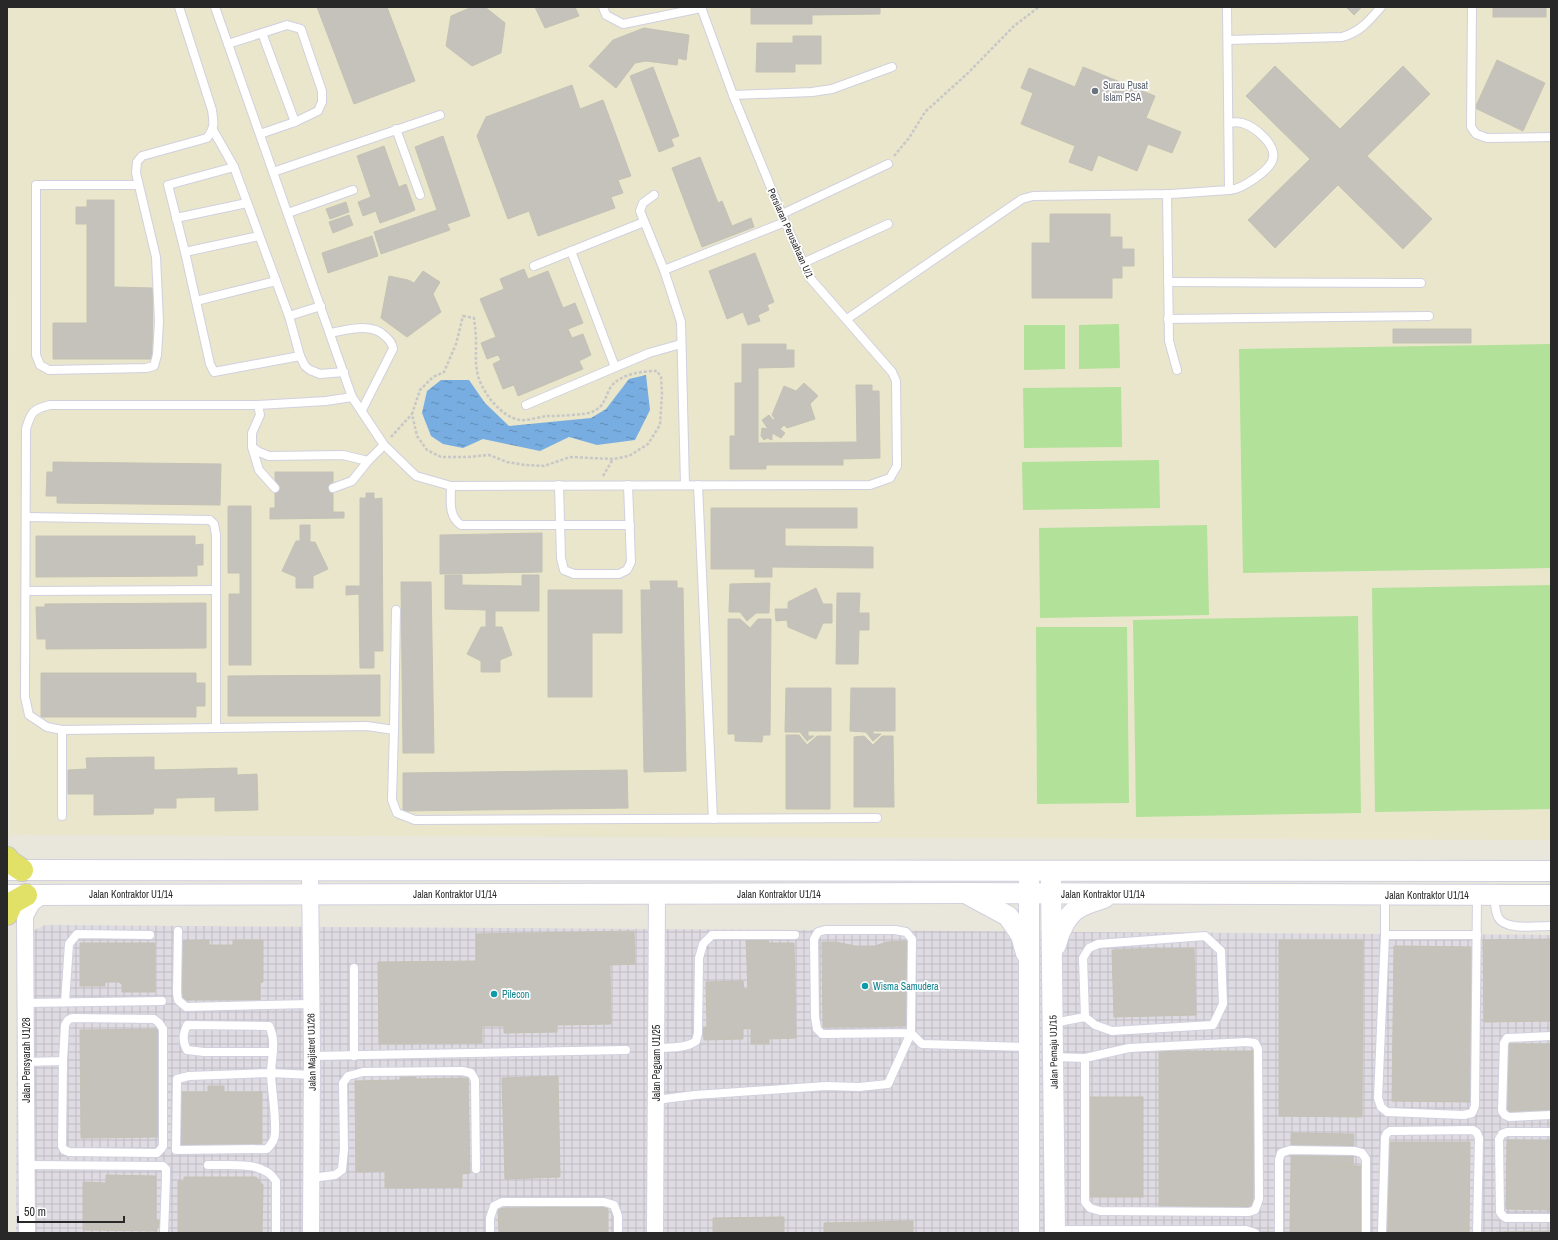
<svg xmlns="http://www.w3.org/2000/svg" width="1558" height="1240" font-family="'Archivo Narrow',sans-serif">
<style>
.industrial{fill:url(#industrial-grid)}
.education{fill:#e9e6cb}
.pitch{fill:#b2e199}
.water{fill:url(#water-ripples)}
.building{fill:#c4c2ba;stroke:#c4c2b5}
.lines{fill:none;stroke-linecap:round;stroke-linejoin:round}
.service-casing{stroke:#d1d0df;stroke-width:10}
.minor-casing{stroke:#d1d0df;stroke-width:18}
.tertiary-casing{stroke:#d1d0df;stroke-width:22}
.primary-casing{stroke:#c7c7c7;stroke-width:24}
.path{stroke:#c7c7c7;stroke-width:2.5;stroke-dasharray:3 2;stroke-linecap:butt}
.service{stroke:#fff;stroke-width:8}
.minor{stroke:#fff;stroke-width:16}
.tertiary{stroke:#fff;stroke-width:20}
.primary{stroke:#e2e167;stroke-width:22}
.worship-dot{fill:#6b7280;stroke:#fff;stroke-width:1.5}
.culture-dot{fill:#0f9aa8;stroke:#fff;stroke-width:1.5}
.labels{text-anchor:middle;stroke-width:3.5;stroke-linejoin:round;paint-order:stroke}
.worship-label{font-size:10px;fill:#5b616d;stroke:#fff;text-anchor:start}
.street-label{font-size:10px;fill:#282828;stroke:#fff}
.culture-label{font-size:10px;fill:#0d838f;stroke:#fff;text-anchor:start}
</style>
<defs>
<pattern id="industrial-grid" width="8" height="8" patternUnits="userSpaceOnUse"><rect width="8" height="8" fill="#dedbe2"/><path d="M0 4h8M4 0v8" fill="none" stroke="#bebcc2"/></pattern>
<pattern id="water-ripples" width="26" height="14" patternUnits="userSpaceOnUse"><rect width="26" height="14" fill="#77ade1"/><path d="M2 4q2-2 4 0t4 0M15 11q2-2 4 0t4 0" fill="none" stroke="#628db6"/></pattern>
</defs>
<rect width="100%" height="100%" fill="#e9e6db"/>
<polygon class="industrial" points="45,925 1551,935 1551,1233 16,1233 17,938"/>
<polygon class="education" points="8,7 1551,7 1551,840 9,835"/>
<g class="pitch">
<polygon points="1119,324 1120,368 1079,369 1079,325"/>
<polygon points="1024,325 1065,325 1065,369 1024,370"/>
<polygon points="1551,344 1551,568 1243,573 1239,349"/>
<polygon points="1121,387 1122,447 1024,448 1023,388"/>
<polygon points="1159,460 1160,508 1023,510 1022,462"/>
<polygon points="1207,525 1209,615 1040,618 1039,528"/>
<polygon points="1551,585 1551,809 1375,812 1372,588"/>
<polygon points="1358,616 1361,813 1136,817 1133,620"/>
<polygon points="1036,627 1127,627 1129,803 1037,804"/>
</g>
<polygon class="water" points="646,375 650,410 635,440 597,445 569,437 540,451 483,439 463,448 443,444 431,436 422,413 427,391 441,380 469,380 485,403 509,426 591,418 606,409 629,379"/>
<g class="building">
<polygon points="317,7 387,7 415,81 354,104"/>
<polygon points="472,7 485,7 505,23 501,53 472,66 446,46 451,16"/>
<polygon points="535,7 575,7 579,16 545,28"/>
<polygon points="751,7 880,7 880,14 812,15 812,24 751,24"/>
<polygon points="1346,7 1362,7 1354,15"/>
<rect x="1493" y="7" width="53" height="10"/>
<polygon points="644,28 689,35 686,60 678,58 677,65 646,61 635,63 616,88 589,66 613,40"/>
<polygon points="793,36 821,36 821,64 795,64 795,72 756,72 757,43 793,43"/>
<polygon points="1497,60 1545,83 1523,131 1475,108"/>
<polygon points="1275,66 1340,129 1403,66 1430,94 1367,156 1432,219 1403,249 1338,185 1275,248 1248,220 1310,159 1246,96"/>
<polygon points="653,67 679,136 671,139 674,146 659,152 630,76"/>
<polygon points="1083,67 1155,96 1146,118 1181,132 1172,153 1148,144 1137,171 1098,155 1092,171 1069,162 1075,146 1021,124 1033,93 1021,88 1029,68 1075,87"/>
<polygon points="572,85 580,109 603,100 631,176 618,180 623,193 611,197 615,208 538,236 529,211 508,219 477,136 486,117"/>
<polygon points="443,136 470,216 447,224 450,230 381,254 374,232 437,210 415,147"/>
<polygon points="384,146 408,213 380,223 357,156"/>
<polygon points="700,157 718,203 722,201 732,226 751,218 754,227 702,247 672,168"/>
<polygon points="406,184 415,210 408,213 399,187"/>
<polygon points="371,197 376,211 363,216 358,202"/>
<polygon points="87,200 114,200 114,287 153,288 152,359 53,359 53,323 87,323 87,224 76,224 76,207 87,207"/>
<polygon points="346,202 349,212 330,219 326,209"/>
<polygon points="1050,214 1110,214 1110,237 1122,237 1122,249 1134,249 1134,266 1122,266 1122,278 1112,278 1112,298 1032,298 1032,243 1050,243"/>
<polygon points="349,215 353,225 333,233 329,222"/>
<polygon points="372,236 378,256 328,273 322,253"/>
<polygon points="755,253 774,302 767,305 769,310 758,315 760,321 748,325 743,312 727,319 709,271"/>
<polygon points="524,269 528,279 548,271 563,308 575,303 583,323 568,329 572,338 583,334 591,355 579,361 583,369 518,396 514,385 503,389 493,364 501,360 498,355 487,359 481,343 496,337 480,299 504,289 500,279"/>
<polygon points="423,271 440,282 433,294 441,312 407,337 381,318 389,276 408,280 414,283"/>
<rect x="1393" y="329" width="78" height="14"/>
<polygon points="742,344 786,344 786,350 794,350 794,367 758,368 758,443 857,442 856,385 872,385 872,391 879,391 880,458 843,459 843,465 766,465 766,469 730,469 730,436 735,436 735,383 742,383"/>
<polygon points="804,383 818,396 810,404 815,419 787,428 784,425 780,429 785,433 781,438 772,433 772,440 767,438 764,440 761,436 762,428 768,429 762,420 769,415 773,420 775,419 772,415 784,386 796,391"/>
<polygon points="53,462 221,464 220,505 57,503 57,496 46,496 47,472 53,472"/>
<polygon points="275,472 333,472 333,512 344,512 344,518 270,519 270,508 275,508"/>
<polygon points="366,493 374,493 374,499 382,498 383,651 374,651 374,668 360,668 359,594 346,595 346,586 360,586 360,498 366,498"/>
<polygon points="228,506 251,506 251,665 229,665 229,594 240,594 240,573 228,573"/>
<polygon points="711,508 857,508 857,528 785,528 785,546 873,547 873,568 772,567 772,577 755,577 755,569 711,569"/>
<polygon points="300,525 310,525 310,542 315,542 328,569 313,576 313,588 296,588 296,577 282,571 296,541 300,541"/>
<polygon points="542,533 542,572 440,574 440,535"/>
<polygon points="36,536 195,536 195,545 203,544 203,565 197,565 197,576 36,577"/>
<polygon points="445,575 462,575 462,585 522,586 522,575 539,575 539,611 495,611 495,627 502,627 512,655 500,660 500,672 481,672 481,661 467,654 481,627 486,627 486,610 445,609"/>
<polygon points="650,581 677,581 677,588 683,588 686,771 644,772 641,590 651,590"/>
<polygon points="401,582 431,582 434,753 403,753"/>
<polygon points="770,583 769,613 756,613 747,621 740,612 729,612 730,584"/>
<polygon points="816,588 823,604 832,604 832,623 823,623 816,639 788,627 787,620 776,621 775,609 788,609 788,602"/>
<polygon points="548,590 622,590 622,633 592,633 592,697 548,697"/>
<polygon points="837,593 860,593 859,613 869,613 869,630 859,630 858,664 836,664"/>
<polygon points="206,603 206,648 46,649 46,639 37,639 36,607 45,607 45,604"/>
<polygon points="728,619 740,619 750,628 758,619 771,619 770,735 763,735 762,742 735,741 735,734 728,734"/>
<polygon points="41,673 196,673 196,683 205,683 205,706 196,706 196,717 41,717"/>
<polygon points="380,675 380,716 228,716 228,676"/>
<polygon points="786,688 831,688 831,731 808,731 808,736 814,736 807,741 800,732 785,732"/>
<polygon points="851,688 895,688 895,731 873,731 873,734 881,734 873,741 866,732 850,731"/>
<polygon points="786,735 799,735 807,745 817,736 830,736 830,809 786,809"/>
<polygon points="864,736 873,745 882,736 893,736 894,807 854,807 854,737"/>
<polygon points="154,757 154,770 237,768 237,775 257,774 258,810 215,811 215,797 176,798 176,808 154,808 153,814 94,815 94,794 68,794 68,770 87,769 86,758"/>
<polygon points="627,770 628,808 403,811 403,773"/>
<polygon points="634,931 635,964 610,965 611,1024 557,1025 557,1032 504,1033 504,1026 482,1026 482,1043 379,1044 378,962 476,961 476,934"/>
<polygon points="1551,939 1551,1021 1484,1022 1483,940"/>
<polygon points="209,940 209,945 233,945 233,940 263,940 263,982 260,983 260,1000 183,1000 182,941"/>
<polygon points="746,940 768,940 769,943 794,943 796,1038 769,1039 769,1044 751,1044 751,1028 743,1029 743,1039 704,1040 703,1027 707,1027 706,982 743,981 744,989 748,989"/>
<polygon points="1279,940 1363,940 1362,1117 1279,1116"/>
<polygon points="908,941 907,1026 823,1027 822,942 836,942 855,946 875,946 887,942"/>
<polygon points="80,943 155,943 155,992 122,992 122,985 119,982 105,982 105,986 80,986"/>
<polygon points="1394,946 1474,947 1473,1102 1392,1101"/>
<polygon points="1194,948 1196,1015 1114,1017 1112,950"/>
<polygon points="159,1029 159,1137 81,1138 80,1030"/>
<polygon points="1508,1044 1551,1044 1551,1111 1508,1112"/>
<polygon points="1159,1051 1254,1051 1253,1207 1159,1206"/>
<polygon points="400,1075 416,1075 416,1079 468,1078 470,1173 462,1174 462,1187 385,1188 385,1171 356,1172 355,1081 400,1080"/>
<polygon points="558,1076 560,1177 505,1179 502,1078"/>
<polygon points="208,1086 224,1086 224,1092 262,1092 262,1147 177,1148 177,1092 208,1092"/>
<rect x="1089" y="1097" width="54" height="100"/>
<polygon points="1291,1133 1354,1134 1353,1166 1291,1165"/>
<polygon points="1507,1140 1551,1141 1551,1210 1506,1209"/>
<polygon points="1389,1142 1470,1142 1469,1233 1388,1233"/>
<polygon points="1291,1165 1362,1166 1361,1233 1290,1233"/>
<polygon points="106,1175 156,1176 156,1220 165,1221 165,1227 157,1227 157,1231 83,1230 83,1182 106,1183"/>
<polygon points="184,1177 256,1177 263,1185 262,1233 178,1233 178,1181 184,1181"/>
<polygon points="608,1207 608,1233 499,1233 498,1208"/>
<polygon points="784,1217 784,1233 713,1233 713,1218"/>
<polygon points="913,1221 913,1233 824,1233 824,1223"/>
<polygon points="1551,1231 1551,1233 1496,1233 1496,1232"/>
<rect x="1262" y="1232" width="28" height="1"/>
</g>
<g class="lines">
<defs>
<g id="service">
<polyline points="215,7 352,397 384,445 416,476 451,486 870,485 890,478 897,466 896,381 892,372 810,278 785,222 733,95 701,7"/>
<polyline points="603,7 606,15 623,24 701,8"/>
<polyline points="1472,7 1471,127 1476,134 1487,138 1551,137"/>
<polyline points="262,33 295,122"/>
<path d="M1228,40l114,-3c18,-5 27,-16 39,-30"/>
<polyline points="228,44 287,25 301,29 322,91 322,102 318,111 295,122 260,134"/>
<polyline points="733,95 812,92 832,89 892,67"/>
<path d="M1229,123c4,-1 9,-1 13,0 12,3 34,21 31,35 -2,12 -32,32 -44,32"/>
<polyline points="396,129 420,195"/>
<polyline points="213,130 234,167 289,316 300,356 305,366 310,370 320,374 344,372"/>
<polyline points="234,167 168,185 185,252 259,236"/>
<polyline points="273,172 440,115"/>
<path d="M138,185h-102v170l4,10 9,5 97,-2 8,-2 3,-11 2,-33 -3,-65 -20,-84 1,-11 5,-6 65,-18c8,-11 7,-14 5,-28l-33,-103"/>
<polyline points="1167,194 1169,341 1177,370"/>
<polyline points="654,195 643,203 640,211 664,270 681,322 685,485"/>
<polyline points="288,213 353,190"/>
<polyline points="782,214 888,164"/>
<polyline points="176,218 247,203"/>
<polyline points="571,251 615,367"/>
<polyline points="185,252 210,364 214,372 300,356"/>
<polyline points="803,263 888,224"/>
<polyline points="534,266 644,222"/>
<polyline points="664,270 785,222"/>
<polyline points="1168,282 1421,283"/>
<polyline points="196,301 276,281"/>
<polyline points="289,316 321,306"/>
<polyline points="847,319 1022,199 1033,196 1171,194 1229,190 1227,7"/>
<polyline points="1168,319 1429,316"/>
<path d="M330,333c17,-3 41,-11 55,3 5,5 7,7 8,13l-31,61"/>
<path d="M352,397l-26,4 -68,4h-208c-17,4 -19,7 -24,24l-1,268 4,18 18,12 15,3 305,-4 27,4 -2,70 5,13 18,7 462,-2"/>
<polyline points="258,405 260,415 252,433 252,447 259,452 269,456 343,455 368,461 384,445"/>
<polyline points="526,405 649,353 681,344"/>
<polyline points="252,447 259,470 275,488"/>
<polyline points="559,485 561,558 564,570 574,574 619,574 627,570 631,562 628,485"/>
<polyline points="698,485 713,819"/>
<path d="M451,486c0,15 -3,30 10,39h169"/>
<polyline points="333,488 352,481 368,461"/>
<polyline points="26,517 210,520 214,524 216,535 216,728"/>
<polyline points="26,591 216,590"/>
<polyline points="62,730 62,816"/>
<polyline points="394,730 396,610"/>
<polyline points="1385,895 1385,935 1378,1098 1381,1107 1387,1112 1464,1115 1472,1113 1475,1106 1477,895"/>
<path d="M1494,895c1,7 1,16 4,22 7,14 39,9 53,9"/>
<polyline points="178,931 177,993 178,1000 186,1007 311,1004"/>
<polyline points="1385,935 1477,935"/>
<polyline points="354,968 354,1056"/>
<polyline points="65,1002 69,944 77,934 150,935"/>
<polyline points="26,1003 162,1001"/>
<polygon points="72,1018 154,1019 159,1023 163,1029 163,1146 161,1149 157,1153 69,1152 64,1150 62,1146 63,1061 65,1025 68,1020"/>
<polyline points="1053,1023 1085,1017 1095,1025 1112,1031 1213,1025 1223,1004 1221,951 1205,936 1098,944 1089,948 1083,958 1085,1017"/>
<polyline points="1551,1036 1507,1038 1504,1043 1502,1111 1505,1115 1509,1117 1551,1115"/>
<path d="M656,1048c14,-1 29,1 40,-7l2,-8 1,-75 4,-14 9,-9h83"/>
<path d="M273,1052h-69l-17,-2c-5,-9 -4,-16 0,-25l82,1c8,15 2,33 2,49 1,19 5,39 4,58 0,7 -4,12 -8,16l-91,1 1,-71 12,-3 82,-3 41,2"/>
<polyline points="312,1056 626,1050"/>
<polyline points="1053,1057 1085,1058 1129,1048 1247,1042 1255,1043 1258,1049 1259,1199 1255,1210 1249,1212 1100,1211 1090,1208 1085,1202 1085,1058"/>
<polyline points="26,1062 63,1061"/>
<polyline points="656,1100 695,1095 826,1086 859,1087 888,1084 911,1033 912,939 906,932 895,930 825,930 818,932 814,939 815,1017 817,1029 822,1034 911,1033 922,1044 1029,1047"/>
<polyline points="1551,1132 1507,1132 1502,1134 1499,1139 1500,1212 1503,1216 1506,1218 1551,1218"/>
<polyline points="26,1165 163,1166 166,1169 166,1178 164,1233"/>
<path d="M208,1165c23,1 55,-5 68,16v52"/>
<polyline points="311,1178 335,1175 342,1170 344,1149 343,1083 348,1076 363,1072 462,1071 471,1073 475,1080 476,1169"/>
<polyline points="1055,1230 1246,1230 1255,1233"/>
<polyline points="490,1233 490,1218 494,1206 502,1202 604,1202 614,1205 618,1216 618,1233"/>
<polyline points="1279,1233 1279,1160 1281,1153 1290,1150 1354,1151 1362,1153 1366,1159 1366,1233"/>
<polyline points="1382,1233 1385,1137 1387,1133 1390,1131 1473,1130 1477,1133 1479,1138 1477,1233"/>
</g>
<g id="minor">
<polyline points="310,871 312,1056 311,1233"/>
<polyline points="27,1233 25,916 32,903 43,895"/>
<polyline points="655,1233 657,894"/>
</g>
<g id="tertiary">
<polyline points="7,870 1551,871"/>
<polyline points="1029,881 1029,1233"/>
<polyline points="1051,881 1055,1233"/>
<polyline points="9,895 966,893 1551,895"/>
<polyline points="969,895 1008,916 1021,935 1026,953"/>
<path d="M1056,945c3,-14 11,-31 24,-38 7,-4 16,-6 24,-9"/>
</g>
<g id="primary">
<polyline points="7,858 10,862 22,870"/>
<polyline points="7,914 12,903 26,895"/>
</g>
</defs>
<use href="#service" class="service-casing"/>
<use href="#minor" class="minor-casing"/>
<use href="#tertiary" class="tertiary-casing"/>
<use href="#primary" class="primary-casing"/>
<g class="path">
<polyline points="894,156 909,138 925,112 968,73 1014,26 1039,7"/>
<path d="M463,316l11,2c1,8 2,16 2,24 0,12 -1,22 2,34 5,17 23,41 42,44 8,1 19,-3 27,-4 10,0 38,-1 45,-4 12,-5 13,-14 18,-24 9,-14 32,-17 47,-17l4,6 1,17 -2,31 -12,19 -19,12 -16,3 -43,-2 -26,9 -19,-1 -18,-3 -18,-7 -22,2h-26l-14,-7 -10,-14 -5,-22 8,-24 13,-13 11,-5 12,-28z"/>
<polyline points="391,437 412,414"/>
<polyline points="603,476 613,459"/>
</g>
<use href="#service" class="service"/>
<use href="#minor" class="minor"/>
<use href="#tertiary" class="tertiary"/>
<use href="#primary" class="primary"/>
</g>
<circle class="worship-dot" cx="1095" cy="91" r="4"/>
<g class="culture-dot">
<circle cx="865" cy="986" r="4"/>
<circle cx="494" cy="994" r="4"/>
</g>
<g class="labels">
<g class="worship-label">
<text x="1103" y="89">Surau Pusat<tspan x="1103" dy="12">Islam PSA</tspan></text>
</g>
<g class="street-label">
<text transform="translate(791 233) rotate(66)" y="4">Persiaran Perusahaan U/1</text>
<text x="131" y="898">Jalan Kontraktor U1/14</text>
<text x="455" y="898">Jalan Kontraktor U1/14</text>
<text x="779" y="898">Jalan Kontraktor U1/14</text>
<text x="1103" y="898">Jalan Kontraktor U1/14</text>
<text x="1427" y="899">Jalan Kontraktor U1/14</text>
<text transform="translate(311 1052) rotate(-91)" y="4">Jalan Majistret U1/26</text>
<text transform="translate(1053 1052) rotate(-91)" y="4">Jalan Pemaju U1/15</text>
<text transform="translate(26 1060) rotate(-90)" y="4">Jalan Pensyarah U1/28</text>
<text transform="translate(656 1063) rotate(-90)" y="4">Jalan Peguam U1/25</text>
</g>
<g class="culture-label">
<text x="873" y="990">Wisma Samudera</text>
<text x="502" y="998">Pilecon</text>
</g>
</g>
<rect width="1558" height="1240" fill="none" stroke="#282828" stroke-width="16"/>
<path d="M18 1216v6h106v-6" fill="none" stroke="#282828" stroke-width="2"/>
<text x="24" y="1216" font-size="12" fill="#282828" stroke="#ffffff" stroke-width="3" paint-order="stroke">50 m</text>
</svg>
